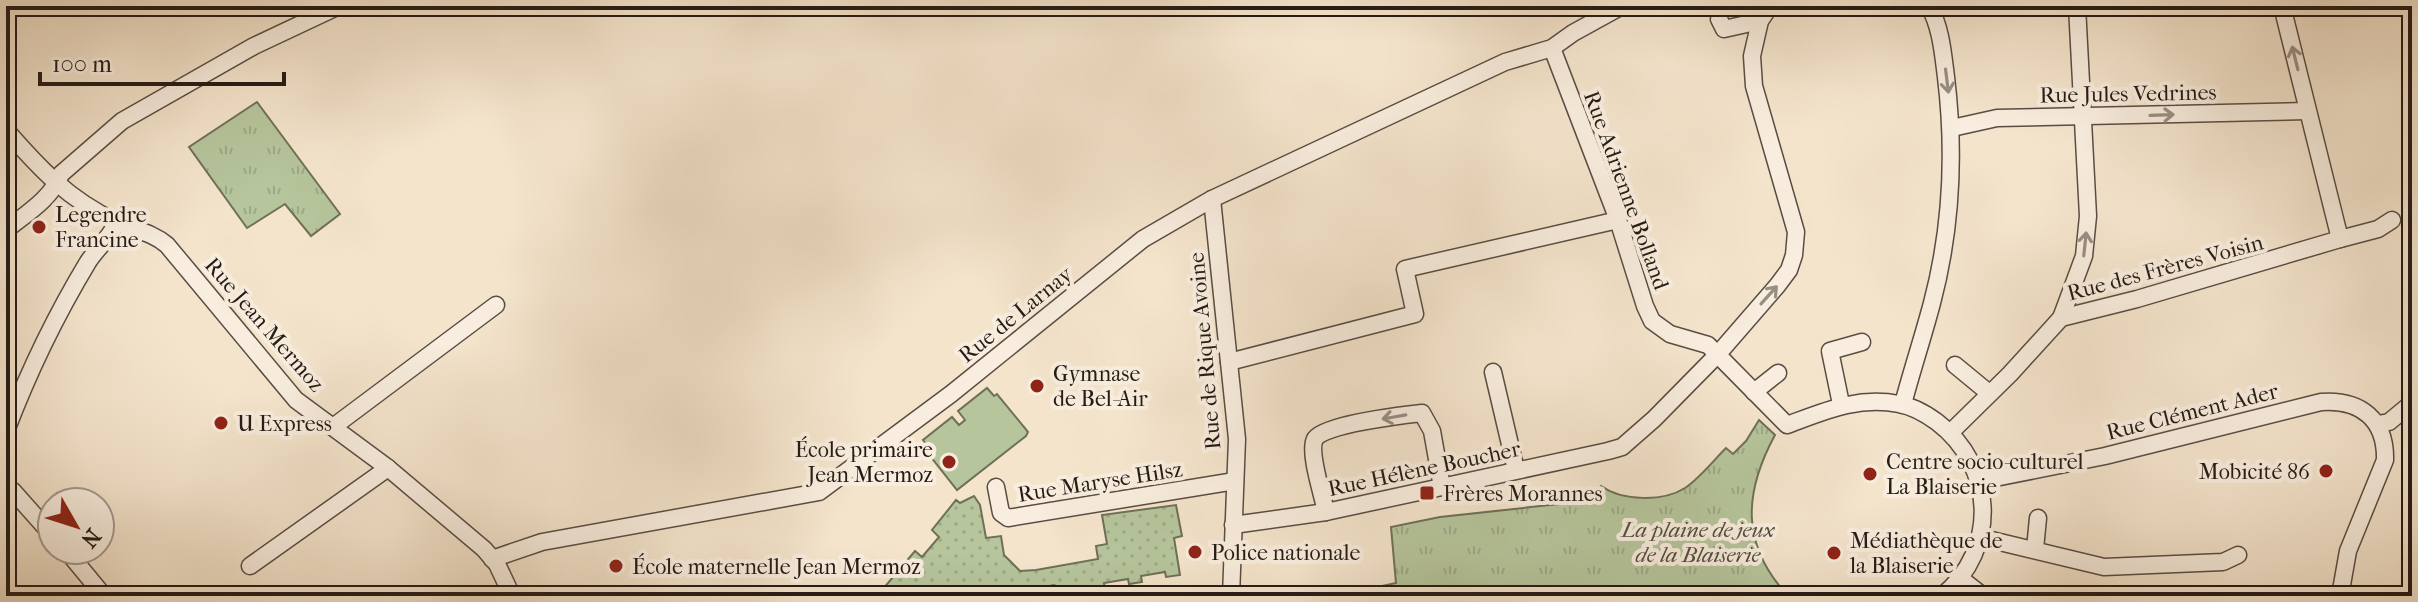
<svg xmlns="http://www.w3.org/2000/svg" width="2418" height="602" font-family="'IM FELL French Canon',serif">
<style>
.grass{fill:url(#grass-dots);stroke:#6e7058;stroke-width:2}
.park{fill:url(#park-tufts);stroke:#6e7058;stroke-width:2}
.garden{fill:#b6c59c;stroke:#6e7058;stroke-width:2}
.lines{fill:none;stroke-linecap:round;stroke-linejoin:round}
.street-casing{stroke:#594d43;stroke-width:19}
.street{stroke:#f8edde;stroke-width:16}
.oneway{stroke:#998e84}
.poi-dot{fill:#8f2418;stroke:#f8edde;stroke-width:3}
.labels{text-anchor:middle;stroke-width:8;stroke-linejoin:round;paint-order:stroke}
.street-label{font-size:22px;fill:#251b15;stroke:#f8edde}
.poi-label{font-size:22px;fill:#251b15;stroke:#f8edde;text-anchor:start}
.park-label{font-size:22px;font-style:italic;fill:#504e3e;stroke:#f8edde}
</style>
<defs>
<pattern id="grass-dots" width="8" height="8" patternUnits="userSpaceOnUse" patternTransform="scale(2)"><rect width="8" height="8" fill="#b6c59c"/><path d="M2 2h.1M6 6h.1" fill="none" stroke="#9ca986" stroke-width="1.8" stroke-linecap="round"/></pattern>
<pattern id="park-tufts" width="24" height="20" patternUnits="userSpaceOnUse" patternTransform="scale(2)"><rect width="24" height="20" fill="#b6c59c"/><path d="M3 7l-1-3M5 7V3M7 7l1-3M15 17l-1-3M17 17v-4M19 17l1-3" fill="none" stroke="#9ca986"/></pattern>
</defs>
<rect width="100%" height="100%" fill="#f4e4cc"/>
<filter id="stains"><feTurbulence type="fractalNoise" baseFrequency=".0025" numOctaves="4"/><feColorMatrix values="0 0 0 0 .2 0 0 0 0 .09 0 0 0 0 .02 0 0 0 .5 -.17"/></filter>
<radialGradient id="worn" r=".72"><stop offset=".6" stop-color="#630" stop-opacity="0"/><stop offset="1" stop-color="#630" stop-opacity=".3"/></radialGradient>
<polygon class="grass" points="974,496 980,505 986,538 1001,536 1004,555 1020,571 1036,570 1098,559 1096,546 1107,544 1102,515 1176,505 1182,536 1174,538 1180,575 1166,577 1165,572 1141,576 1142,582 1129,584 1128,579 1104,583 1105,589 1092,591 1090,586 1066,590 1054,585 997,596 877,596 915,551 922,557 939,537 932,530 956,500 960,503"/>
<g class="park">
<polygon points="257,102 340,214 311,236 285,204 247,228 189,147"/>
<path d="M1759,420l16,15c-32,59 -34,110 13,161h-418l-2,-7 28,-6 -5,-56 49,-10 147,-16 14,-15c21,15 62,16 84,2 15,-10 28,-27 41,-40l7,6 13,-13z"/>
</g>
<polygon class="garden" points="987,388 994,396 997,394 1028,432 1026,436 957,490 927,452 930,449 923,440 952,417 959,425 965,420 958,411"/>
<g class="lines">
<defs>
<g id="street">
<polyline points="1719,19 1724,29 1760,21"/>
<path d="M1552,48l66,172 27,86 7,15 18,13 38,11 79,80c38,-14 71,-29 112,-21 13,2 27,10 38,18 58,44 62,127 5,174"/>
<polyline points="1952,128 1997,118 2307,111"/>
<path d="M6,130c34,39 62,69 110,92 18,8 36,10 51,23l129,155 92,68 96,81 13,15 15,32"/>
<polyline points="1212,199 1237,439 1231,596"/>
<path d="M6,230c21,-17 45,-31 55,-56l61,-53 132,-75 85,-40"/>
<polyline points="2340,239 2378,229 2392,220"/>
<polyline points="2061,318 2084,256 2088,216 2077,6"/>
<polyline points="1229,362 1415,314 1405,269 1618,220"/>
<polyline points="1955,365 1989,393"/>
<polyline points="1493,372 1516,470"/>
<polyline points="1754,392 1778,373"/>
<polyline points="1841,404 1830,351 1862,342"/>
<path d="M1903,404c9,-34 20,-67 29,-101 19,-72 23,-151 14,-226 -3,-23 -5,-50 -17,-71"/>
<polyline points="2378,424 2389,422 2412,403"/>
<polyline points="333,427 496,305"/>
<path d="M6,431c22,-58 50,-116 82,-169 9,-14 22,-24 29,-40"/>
<polyline points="1951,432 2010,374 2061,318 2137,299 2340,239 2282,6"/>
<path d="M1980,481l125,-25 216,-54c40,-3 65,18 64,58l-37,91 -8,45"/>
<polyline points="996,487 1001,513 1008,518 1235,481"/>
<polyline points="6,488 13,491 52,535"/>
<path d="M1326,512c-3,-16 -18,-60 -11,-73 6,-14 89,-24 107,-26l10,18 10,56"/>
<polyline points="1233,525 1326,512 1608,451 1622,447 1654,419 1718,354 1777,286 1789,270 1794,255 1796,232 1754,86 1752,56 1760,21 1770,6"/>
<polyline points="1979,537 2104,567 2223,562 2238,555"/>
<polyline points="2035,549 2038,518"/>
<polyline points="66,550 104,596"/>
<polyline points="492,559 542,542 819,492 951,394 1143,239 1212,199 1505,62 1552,48 1573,33 1622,6"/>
<polyline points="250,566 388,468"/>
<polyline points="1960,578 1983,596"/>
</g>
</defs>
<use href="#street" class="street-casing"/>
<use href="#street" class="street"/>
</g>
<defs><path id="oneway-shaft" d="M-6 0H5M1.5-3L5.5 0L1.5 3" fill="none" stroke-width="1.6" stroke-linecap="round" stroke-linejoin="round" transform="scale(2)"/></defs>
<g class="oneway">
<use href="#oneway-shaft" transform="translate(2295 58) rotate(-104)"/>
<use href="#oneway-shaft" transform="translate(1947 81) rotate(83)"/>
<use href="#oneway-shaft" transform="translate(2162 115) rotate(-2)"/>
<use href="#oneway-shaft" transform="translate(2085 244) rotate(-84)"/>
<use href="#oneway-shaft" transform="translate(1769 295) rotate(-48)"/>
<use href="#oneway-shaft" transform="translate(1394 417) rotate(170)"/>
</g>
<g class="poi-dot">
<circle cx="39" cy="227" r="8"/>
<circle cx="1037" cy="386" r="8"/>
<circle cx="221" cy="423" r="8"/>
<circle cx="949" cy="462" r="8"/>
<circle cx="2326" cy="471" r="8"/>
<circle cx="1870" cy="474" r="8"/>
<rect x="1419" y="485" width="16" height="16" rx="4"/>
<circle cx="1195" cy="552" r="8"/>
<circle cx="1834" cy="553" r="8"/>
<circle cx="616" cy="566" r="8"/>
</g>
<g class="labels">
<g class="street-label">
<text transform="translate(2128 93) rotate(-1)" y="8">Rue Jules Vedrines</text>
<text transform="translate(1627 190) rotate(70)" y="8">Rue Adrienne Bolland</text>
<text transform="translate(2165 267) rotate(-15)" y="8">Rue des Frères Voisin</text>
<text transform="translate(1015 314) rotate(-39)" y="8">Rue de Larnay</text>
<text transform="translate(265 324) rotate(49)" y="8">Rue Jean Mermoz</text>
<text transform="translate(1204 351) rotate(-95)" y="8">Rue de Rique Avoine</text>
<text transform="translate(2192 411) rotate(-14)" y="8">Rue Clément Ader</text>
<text transform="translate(1424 468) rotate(-12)" y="8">Rue Hélène Boucher</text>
<text transform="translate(1100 481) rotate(-9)" y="8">Rue Maryse Hilsz</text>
</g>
<g class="poi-label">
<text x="55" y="222">Legendre<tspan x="55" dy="25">Francine</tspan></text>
<text x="1053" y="381">Gymnase<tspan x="1053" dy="25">de Bel-Air</tspan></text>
<text x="237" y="431">U Express</text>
<text x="933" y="457" text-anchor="end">École primaire<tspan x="933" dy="25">Jean Mermoz</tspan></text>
<text x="1886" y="469">Centre socio-culturel<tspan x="1886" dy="25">La Blaiserie</tspan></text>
<text x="2310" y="479" text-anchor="end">Mobicité 86</text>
<text x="1443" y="501">Frères Morannes</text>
<text x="1850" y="548">Médiathèque de<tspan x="1850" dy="25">la Blaiserie</tspan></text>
<text x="1211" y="560">Police nationale</text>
<text x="632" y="574">École maternelle Jean Mermoz</text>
</g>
<g class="park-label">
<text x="1698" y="537">La plaine de jeux<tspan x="1698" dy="25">de la Blaiserie</tspan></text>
</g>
</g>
<rect width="2418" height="602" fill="none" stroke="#f4e4cc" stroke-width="32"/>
<rect x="8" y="8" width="2402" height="586" fill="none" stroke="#251b15" stroke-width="4"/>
<rect x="16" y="16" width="2386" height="570" fill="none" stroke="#251b15" stroke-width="2"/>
<g transform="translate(76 526) rotate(129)"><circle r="38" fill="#f8edde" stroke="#a4998e" stroke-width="2"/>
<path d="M0-6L14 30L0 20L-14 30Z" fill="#8f2418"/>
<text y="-12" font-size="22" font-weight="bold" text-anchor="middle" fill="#251b15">N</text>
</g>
<path d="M40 72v12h244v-12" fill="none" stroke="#251b15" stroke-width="4"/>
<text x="52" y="72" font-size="24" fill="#251b15" stroke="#f8edde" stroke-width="6" paint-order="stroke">100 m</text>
<rect width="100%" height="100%" filter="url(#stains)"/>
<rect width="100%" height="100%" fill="url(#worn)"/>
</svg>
